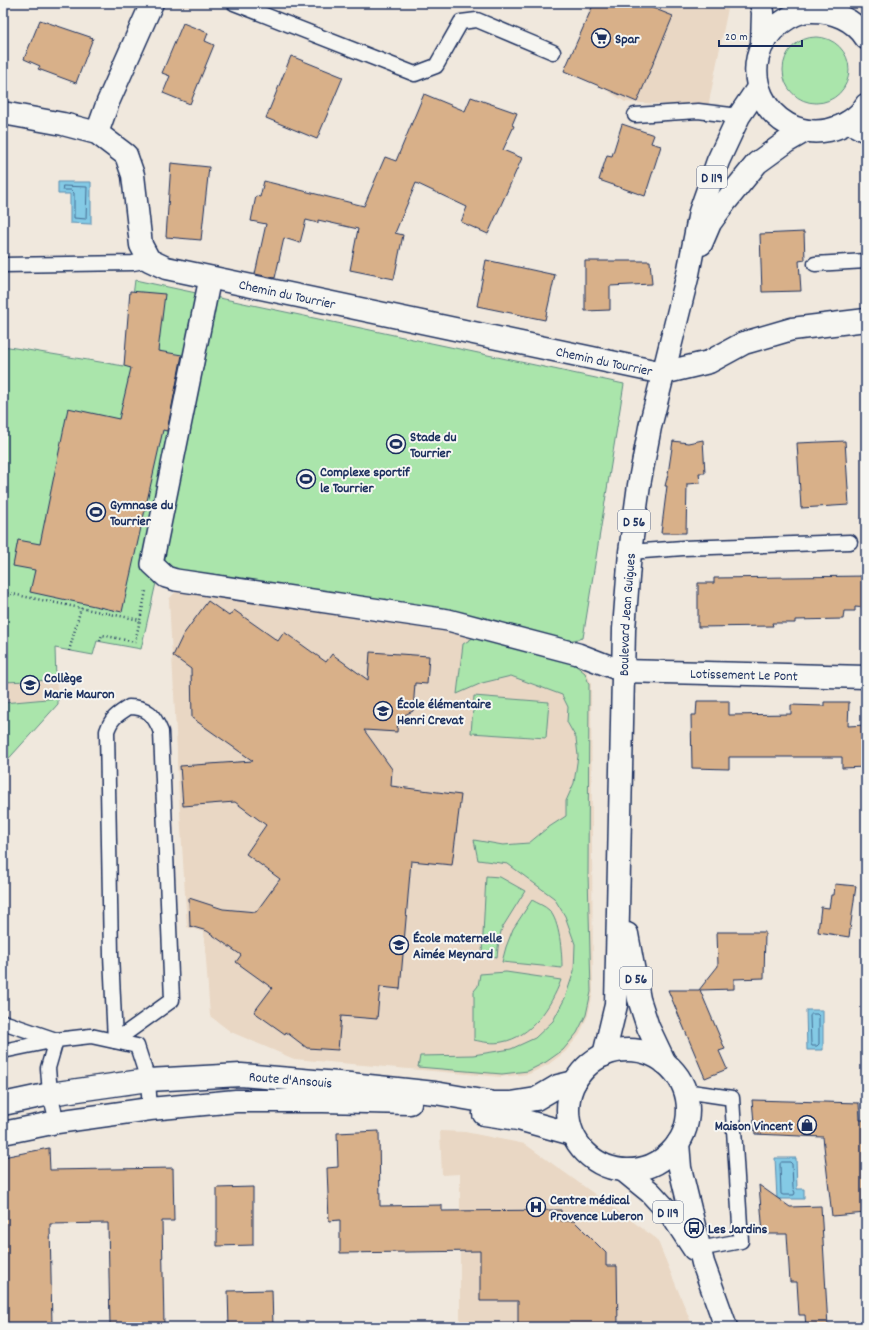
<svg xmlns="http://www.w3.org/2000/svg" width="869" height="1330" font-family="Dekko,sans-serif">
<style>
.built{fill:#e9d7c4}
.green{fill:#aae5ab;stroke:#628a84}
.water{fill:#84cae5;stroke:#5a8caf}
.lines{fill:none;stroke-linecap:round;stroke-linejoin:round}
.shore{stroke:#456d94;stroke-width:1}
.building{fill:#d8b089;stroke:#1b2f5e}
.service-casing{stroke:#1b2f5e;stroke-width:17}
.pedestrian-casing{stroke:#1b2f5e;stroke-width:24}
.minor-casing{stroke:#1b2f5e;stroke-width:25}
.tertiary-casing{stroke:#1b2f5e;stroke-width:25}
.primary-casing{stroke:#1b2f5e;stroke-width:25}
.path{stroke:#1b2f5e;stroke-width:2.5;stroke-dasharray:1 3;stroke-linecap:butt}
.service{stroke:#f6f6f2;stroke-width:14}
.pedestrian{stroke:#f6f6f2;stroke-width:21}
.minor{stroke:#f6f6f2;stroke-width:22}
.tertiary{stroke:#f6f6f2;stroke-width:22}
.primary{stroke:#f6f6f2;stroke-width:22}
.labels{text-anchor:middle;stroke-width:4;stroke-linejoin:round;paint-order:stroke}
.shield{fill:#f6f6f2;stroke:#5d6b8a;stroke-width:1}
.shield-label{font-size:13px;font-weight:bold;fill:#1b2f5e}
.poi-label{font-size:14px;font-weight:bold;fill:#1b2f5e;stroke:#f6f6f2;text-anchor:start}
.street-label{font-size:14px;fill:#1b2f5e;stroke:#f6f6f2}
</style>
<rect width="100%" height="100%" fill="#f0e8dd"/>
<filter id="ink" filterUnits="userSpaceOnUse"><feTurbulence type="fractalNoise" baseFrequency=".025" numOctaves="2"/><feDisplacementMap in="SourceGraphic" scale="8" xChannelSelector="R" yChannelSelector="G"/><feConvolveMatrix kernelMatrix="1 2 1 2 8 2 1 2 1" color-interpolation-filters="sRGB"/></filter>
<g filter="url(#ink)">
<g class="built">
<polygon points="575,3 729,3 708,107 625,102 602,87 564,71 590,11"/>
<polygon points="180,587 442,623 571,659 587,672 591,684 593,993 588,1015 580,1034 565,1052 549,1064 529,1074 501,1077 294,1059 231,1032 210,1016 204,932 187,927 177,763 177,751 169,599"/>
<polygon points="3,604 54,648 58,704 3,765"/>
<polygon points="440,1131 465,1132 525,1144 657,1239 693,1327 460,1327 460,1174 442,1175"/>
</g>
<g class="green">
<circle cx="816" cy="70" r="33"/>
<polygon points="135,280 624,384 583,638 563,642 158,574 141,649 97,641 93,655 55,648 56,680 3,682 3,346 124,366"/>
<polygon points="476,636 569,660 585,673 589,684 588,874 591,992 586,1015 577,1033 563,1050 546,1062 528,1071 502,1074 418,1067 420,1056 473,1055 511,1049 535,1038 553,1021 565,998 574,971 575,944 565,916 554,898 508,864 478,860 474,840 503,845 529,843 546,829 566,816 566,801 574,783 578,756 576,738 567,722 568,707 562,695 511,676 482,683 457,694 463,644"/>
<polygon points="474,696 549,702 546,738 471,733"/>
<polygon points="58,698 58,704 3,765 3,703"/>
<polygon points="486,876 500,877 525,891 502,928 499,939 497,957 482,954"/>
<path d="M532,900c5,3 13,6 17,10 11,11 13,43 13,58l-60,-6 4,-15 7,-18z"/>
<path d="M506,972l55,8c-10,27 -30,57 -59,62 -9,2 -19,0 -28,-2v-49l4,-5 2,-12z"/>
</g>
<g class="water">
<polygon points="58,182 91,182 91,224 70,223 70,194 58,194"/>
<polygon points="806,1010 823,1010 823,1050 807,1050"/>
<polygon points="775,1158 796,1158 797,1189 804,1189 804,1199 777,1199"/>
</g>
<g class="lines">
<g class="shore">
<polygon points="63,186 87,187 86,219 74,218 74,193 71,190 63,190"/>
<polygon points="812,1014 817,1014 819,1016 819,1044 817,1046 812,1046 811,1044 810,1016"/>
<polygon points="782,1162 790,1162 792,1164 793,1188 795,1193 794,1195 783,1195 781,1194 780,1164"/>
</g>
</g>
<g class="building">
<polygon points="594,3 640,3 673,16 637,102 564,71"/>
<polygon points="40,20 93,38 76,83 38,69 40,66 24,59"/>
<polygon points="183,23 208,33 205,41 214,45 190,104 163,93 170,76 162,73"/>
<polygon points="291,56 343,77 317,139 266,118"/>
<polygon points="424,94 465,111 471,97 517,113 512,125 514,126 503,150 522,158 488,234 461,222 467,207 416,183 395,233 403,235 394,279 350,270 358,229 318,220 318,223 306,220 300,243 284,238 275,278 255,274 266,224 251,221 256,196 260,197 264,181 364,206 385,157 396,161"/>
<polygon points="622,124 654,135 651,143 661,146 645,196 599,180 607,155 612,156"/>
<polygon points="171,163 209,167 201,240 166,237"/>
<polygon points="804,232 805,260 799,261 801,291 762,292 760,234"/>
<polygon points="486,260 555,275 545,320 477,306"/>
<polygon points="585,261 650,261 652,284 610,286 610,310 585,311"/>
<polygon points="130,291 165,294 158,351 182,355 167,431 163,430 122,612 30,592 35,570 13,566 18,540 40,544 68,408 119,419 131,368 124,366"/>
<polygon points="703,440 705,473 699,473 700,483 687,484 686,533 661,533 667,486 665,486 668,474 673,441 688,443"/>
<polygon points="845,441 849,505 801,508 797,443"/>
<polygon points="866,576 866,608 855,607 855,611 844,611 843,619 795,620 795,623 772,623 773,626 698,627 698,583 714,583 714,578"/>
<polygon points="208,601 229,616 234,610 278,641 284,632 326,662 332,654 368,680 370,652 429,656 427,684 415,683 413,711 398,718 397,732 364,730 392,769 391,786 461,795 452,865 411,861 400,989 380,987 377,1019 341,1016 338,1050 307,1048 286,1032 285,1034 254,1012 272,988 236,962 241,955 207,931 190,926 189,898 223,909 256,912 280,879 246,854 266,825 235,802 183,806 180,766 253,761 192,718 191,669 173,656 183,635"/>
<polygon points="697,701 729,701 729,715 791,714 791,705 824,706 824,702 849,702 848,726 866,725 866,767 842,768 842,757 729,757 729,769 692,768 691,715 696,715"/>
<polygon points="835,884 856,886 849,937 818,932 821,907 829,908 831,895 834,895"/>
<polygon points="717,932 765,932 764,978 734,979 734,989 700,990 725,1049 719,1051 727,1069 705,1078 668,990 699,990 718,966"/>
<polygon points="752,1100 859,1103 860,1120 866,1120 866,1213 832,1216 823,1137 755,1134"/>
<polygon points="379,1131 380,1206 442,1205 442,1211 561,1210 561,1221 574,1221 606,1253 606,1266 617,1266 618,1327 518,1327 518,1301 480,1301 480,1251 340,1253 340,1220 329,1221 327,1168 338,1167 337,1133"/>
<polygon points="49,1148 50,1170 173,1168 174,1221 162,1221 164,1325 155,1325 155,1327 110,1326 108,1223 50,1224 52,1327 3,1327 3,1157"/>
<polygon points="759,1185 790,1207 821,1206 828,1327 806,1327 805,1315 799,1315 797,1282 790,1282 787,1234 763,1234"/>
<polygon points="253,1187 253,1245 217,1246 217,1188"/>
<polygon points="272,1290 273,1327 229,1327 228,1291"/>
</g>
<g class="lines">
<defs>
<g id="service">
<polyline points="234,3 415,74 436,66 461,22 477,20 553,52"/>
<polyline points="635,115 698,111 739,116"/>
<polyline points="815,264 866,261"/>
<polyline points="3,265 133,263 149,260"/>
<polyline points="630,552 683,548 850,542"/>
<path d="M129,707c19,0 25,8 32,25l11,268 -57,41 -4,-86 -4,-224c5,-14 10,-16 22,-24z"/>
<polyline points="3,1022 56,1040"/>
<polyline points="3,1051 56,1040"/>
<polyline points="685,1091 732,1098 741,1241 699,1249"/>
<polyline points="57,1122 50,1094 48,1068 56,1040 91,1036 137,1046 148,1080 150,1109"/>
</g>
<polyline id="pedestrian" points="210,278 152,564 166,577 176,580 448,620 578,654 622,671"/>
<g id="minor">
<path id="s1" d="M3,113l60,11 34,9 29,22 7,20 8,70 8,15 17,8 497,105 46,-11 35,-19 48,-14 74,-9"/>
<polyline points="97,133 108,102 152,3"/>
<path id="s2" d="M622,671l244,6"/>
</g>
<g id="tertiary">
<polyline points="849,122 866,131"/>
<path id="s3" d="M3,1104l47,-10 98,-14 93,-5 109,9 85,9 59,10h17l25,-4 22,-13 17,-4"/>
<polyline points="484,1114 518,1119 572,1134"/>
<polyline points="3,1133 57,1122 150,1109 236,1101 323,1101 410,1103"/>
</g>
<g id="primary">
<polyline points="761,3 763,12 762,45"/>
<path d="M866,38c-12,-19 -33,-27 -54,-27 -11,0 -22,5 -31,12 -52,39 -15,120 48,107 14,-3 30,-13 37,-25"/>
<polyline points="701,244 710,223 726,201 757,163 786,142 805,131"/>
<polyline points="627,934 639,999 648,1027 665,1063"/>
<circle cx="628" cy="1110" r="60"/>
<path id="s4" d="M604,1055l12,-50 8,-376 6,-77 9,-67 11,-58 38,-153 12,-62 18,-51 21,-45 19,-28"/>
<polyline points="678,1143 680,1168 703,1263 726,1327"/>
<polyline points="623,1170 650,1192 673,1217 694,1249"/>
</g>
</defs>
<use href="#service" class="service-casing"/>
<use href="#pedestrian" class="pedestrian-casing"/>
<use href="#minor" class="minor-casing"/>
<use href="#tertiary" class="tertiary-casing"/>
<use href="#primary" class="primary-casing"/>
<g class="path">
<polyline points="7,593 140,620 146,591"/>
<polyline points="100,641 102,635 135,642 140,620"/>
<polyline points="69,651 81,608"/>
</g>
<use href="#service" class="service"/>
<use href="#pedestrian" class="pedestrian"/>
<use href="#minor" class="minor"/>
<use href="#tertiary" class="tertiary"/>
<use href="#primary" class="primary"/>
</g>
</g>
<defs>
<symbol id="supermarket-ring" viewBox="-11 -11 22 22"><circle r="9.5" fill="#f6f6f2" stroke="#1b2f5e" stroke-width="1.5"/><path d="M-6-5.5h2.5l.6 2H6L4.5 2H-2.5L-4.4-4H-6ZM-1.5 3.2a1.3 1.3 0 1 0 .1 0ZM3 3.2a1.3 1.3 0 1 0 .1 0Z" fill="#1b2f5e"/></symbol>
<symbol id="stadium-ring" viewBox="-11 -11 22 22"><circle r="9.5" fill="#f6f6f2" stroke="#1b2f5e" stroke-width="1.5"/><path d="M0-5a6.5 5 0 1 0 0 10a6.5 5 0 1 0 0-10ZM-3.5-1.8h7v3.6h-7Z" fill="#1b2f5e"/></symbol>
<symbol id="school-ring" viewBox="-11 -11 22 22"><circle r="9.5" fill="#f6f6f2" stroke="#1b2f5e" stroke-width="1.5"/><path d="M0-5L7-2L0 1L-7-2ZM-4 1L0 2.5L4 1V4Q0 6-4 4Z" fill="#1b2f5e"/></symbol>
<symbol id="shop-ring" viewBox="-11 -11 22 22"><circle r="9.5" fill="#f6f6f2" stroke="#1b2f5e" stroke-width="1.5"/><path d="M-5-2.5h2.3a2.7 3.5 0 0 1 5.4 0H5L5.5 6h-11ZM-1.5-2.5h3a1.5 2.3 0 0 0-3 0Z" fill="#1b2f5e"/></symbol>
<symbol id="hospital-ring" viewBox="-11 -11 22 22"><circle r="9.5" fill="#f6f6f2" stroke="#1b2f5e" stroke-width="1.5"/><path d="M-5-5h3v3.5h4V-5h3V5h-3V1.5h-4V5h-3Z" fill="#1b2f5e"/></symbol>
<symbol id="bus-ring" viewBox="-11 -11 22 22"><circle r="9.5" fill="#f6f6f2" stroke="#1b2f5e" stroke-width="1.5"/><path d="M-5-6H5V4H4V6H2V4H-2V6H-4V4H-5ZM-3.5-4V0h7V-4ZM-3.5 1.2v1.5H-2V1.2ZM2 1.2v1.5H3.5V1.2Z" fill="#1b2f5e"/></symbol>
</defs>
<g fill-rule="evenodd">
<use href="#supermarket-ring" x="590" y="27" width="22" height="22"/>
<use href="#stadium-ring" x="385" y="433" width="22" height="22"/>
<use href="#stadium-ring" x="295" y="468" width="22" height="22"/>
<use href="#stadium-ring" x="85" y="501" width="22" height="22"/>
<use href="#school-ring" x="19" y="674" width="22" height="22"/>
<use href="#school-ring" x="372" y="700" width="22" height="22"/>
<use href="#school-ring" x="388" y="934" width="22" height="22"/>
<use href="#shop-ring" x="796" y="1114" width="22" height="22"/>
<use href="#hospital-ring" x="525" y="1196" width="22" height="22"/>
<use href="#bus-ring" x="683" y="1217" width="22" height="22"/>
</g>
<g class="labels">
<g class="shield">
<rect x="697" y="166" width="30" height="22" rx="3"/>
<rect x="618" y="510" width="32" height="22" rx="3"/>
<rect x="620" y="967" width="32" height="22" rx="3"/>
<rect x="653" y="1201" width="30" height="22" rx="3"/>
</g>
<g class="shield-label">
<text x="712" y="182">D 119</text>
<text x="634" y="526">D 56</text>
<text x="636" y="983">D 56</text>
<text x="668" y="1217">D 119</text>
</g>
<g class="poi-label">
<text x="615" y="43">Spar</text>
<text x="410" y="441">Stade du<tspan x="410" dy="16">Tourrier</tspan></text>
<text x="320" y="476">Complexe sportif<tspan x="320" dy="16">le Tourrier</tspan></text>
<text x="110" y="509">Gymnase du<tspan x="110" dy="16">Tourrier</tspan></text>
<text x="44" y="682">Collège<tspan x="44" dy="16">Marie Mauron</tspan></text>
<text x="397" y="708">École élémentaire<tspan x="397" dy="16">Henri Crevat</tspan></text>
<text x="413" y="942">École maternelle<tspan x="413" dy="16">Aimée Meynard</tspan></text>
<text x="793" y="1130" text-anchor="end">Maison Vincent</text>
<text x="550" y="1204">Centre médical<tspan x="550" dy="16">Provence Luberon</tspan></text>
<text x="708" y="1233">Les Jardins</text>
</g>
<g class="street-label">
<text dy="5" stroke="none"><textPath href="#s1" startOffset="384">Chemin du Tourrier</textPath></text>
<text dy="5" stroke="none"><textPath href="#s1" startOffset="708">Chemin du Tourrier</textPath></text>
<text dy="5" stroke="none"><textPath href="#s4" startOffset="442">Boulevard Jean Guigues</textPath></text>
<text dy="5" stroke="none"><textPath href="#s2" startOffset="122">Lotissement Le Pont</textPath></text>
<text dy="5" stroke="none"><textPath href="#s3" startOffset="290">Route d'Ansouis</textPath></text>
</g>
</g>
<rect width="869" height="1330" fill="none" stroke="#f6f6f2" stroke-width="16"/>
<rect x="8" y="8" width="853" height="1314" fill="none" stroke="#1b2f5e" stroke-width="1.5" filter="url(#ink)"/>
<path d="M719 40v6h83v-6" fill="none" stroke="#1b2f5e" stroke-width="2"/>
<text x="725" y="40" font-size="12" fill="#1b2f5e" stroke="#f6f6f2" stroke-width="3" paint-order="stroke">20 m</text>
</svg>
